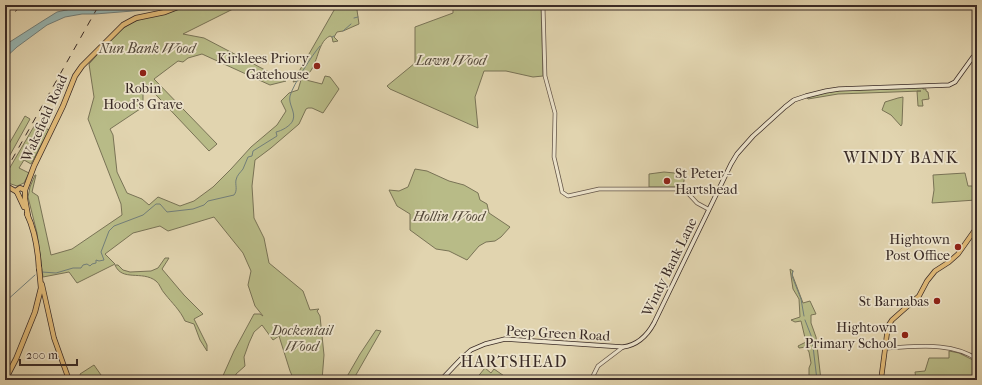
<svg xmlns="http://www.w3.org/2000/svg" width="982" height="385" font-family="'IM FELL French Canon',serif">
<style>
.green{fill:#b8bb87;stroke:#797356}
.water{fill:#97b7b4;stroke:#727f7b}
.lines{fill:none;stroke-linecap:round;stroke-linejoin:round}
.shore{stroke:#68716d;stroke-width:1}
.stream{stroke:#727f7b;stroke-width:1}
.tertiary-casing{stroke:#645548;stroke-width:4.5}
.secondary-casing{stroke:#3a2b26;stroke-width:5}
.primary-casing{stroke:#3a2b26;stroke-width:5.5}
.trunk-casing{stroke:#3a2b26;stroke-width:6}
.tertiary{stroke:#ece3cb;stroke-width:3}
.secondary{stroke:#ece3cb;stroke-width:3.5}
.primary{stroke:#e0ba78;stroke-width:4}
.trunk{stroke:#e0ba78;stroke-width:4.5}
.rail{stroke:#3a2b26;stroke-width:1;stroke-dasharray:7 7;stroke-linecap:butt}
.poi-dot{fill:#8f2418;stroke:#ece3cb;stroke-width:1.5}
.labels{text-anchor:middle;stroke-width:3.5;stroke-linejoin:round;paint-order:stroke}
.park-label{font-size:14px;font-style:italic;fill:#534839;stroke:#ece3cb}
.poi-label{font-size:14px;fill:#3a2b26;stroke:#ece3cb;text-anchor:end}
.street-label{font-size:14px;fill:#3a2b26;stroke:#ece3cb}
.quarter-label{font-size:16px;letter-spacing:1px;fill:#3a2b26;stroke:#ece3cb}
</style>
<rect width="100%" height="100%" fill="#e1d4af"/>
<filter id="stains"><feTurbulence type="fractalNoise" baseFrequency=".005" numOctaves="4"/><feColorMatrix values="0 0 0 0 .2 0 0 0 0 .09 0 0 0 0 .02 0 0 0 .5 -.17"/></filter>
<radialGradient id="worn" r=".72"><stop offset=".6" stop-color="#630" stop-opacity="0"/><stop offset="1" stop-color="#630" stop-opacity=".3"/></radialGradient>
<g class="green">
<path d="M184,5h57l-58,29 21,4 82,43 -16,4 -68,-31 -14,4 -5,4 -5,-1 -24,18 63,65 -8,7 -66,-70v26l-33,22 3,6 4,37 10,21 15,6 7,6 9,-8 22,9 14,-5 19,-14 18,-18 20,-22 26,-22 9,-14 -5,-10 8,-8 9,-3 3,-10 -8,2 44,-77h24l-4,5 2,14 -16,7 -6,1 -3,5 4,4 -5,1 -1,-5 -2,-1c-15,7 -10,33 -28,43l20,5 3,-8 5,1 9,12 -16,24 -11,-5h-4l-2,1 -7,15 -28,24 -16,12 -3,26 2,32 10,20 5,25 34,28 7,19 9,-1 -2,2 3,5 4,39 -2,25h-28l-4,-9 -11,-35 -6,4 -11,-15 -8,7 -5,11 -5,14 1,9 -9,8 -2,6h-10l-2,-2 12,-27 20,-37h6l3,2 -8,-10 -7,-21 3,-14 -8,-18 -29,-36 -46,14 -8,-5 -27,7 -28,21 10,10 -38,19 -8,-11 -26,5 -6,-44 -9,-36 2,-10 5,-12h1l-4,17 6,4 13,59 21,-6 50,-34 -1,-11 -33,-85 6,-22 -5,-33c12,-13 24,-30 39,-39 17,-10 38,-14 56,-20z"/>
<polygon points="453,5 541,5 543,76 533,77 506,71 484,71 475,97 478,128 390,89 387,86 415,63 415,27 453,13"/>
<polygon points="923,87 923,89 926,89 926,91 928,92 929,99 922,100 923,106 918,106 917,91 921,91 838,94 808,99 806,96 826,91"/>
<polygon points="903,97 902,124 901,126 891,115 882,110 885,102 898,98"/>
<polygon points="25,116 30,119 5,164 5,151"/>
<polygon points="36,123 49,130 31,164 24,160 19,168 29,173 24,183 17,186 5,182 5,176"/>
<polygon points="415,169 427,171 449,181 464,185 478,193 480,200 487,204 489,213 510,227 501,237 495,241 486,242 479,246 467,260 449,251 436,249 410,230 410,214 397,206 389,190 399,191 408,187"/>
<polygon points="664,172 685,174 683,187 649,187 649,174"/>
<polygon points="965,173 968,186 977,186 977,199 976,200 932,203 934,190 933,175"/>
<path d="M165,258h4l-7,11 22,26 19,19 -9,5 13,26v6l-7,-11 -6,-16 -9,-3c-5,-11 -13,-18 -20,-27 -4,-4 -5,-10 -9,-13 -14,-11 -34,1 -41,-16h3l5,5 7,2 21,-1 7,-3z"/>
<polygon points="790,269 793,271 792,274 803,303 810,301 816,314 811,315 811,323 816,337 821,380 809,380 809,368 811,363 809,352 806,347 799,348 798,346 806,342 801,321 795,322 791,320 800,317 799,299 793,289"/>
<polygon points="376,330 381,331 353,380 345,380 360,354"/>
<polygon points="949,351 959,353 977,362 977,380 916,380 915,372 925,371 929,358 949,358"/>
<polygon points="94,365 101,375 93,379 93,380 82,380 80,374"/>
<polygon points="485,368 491,373 494,369 510,380 475,380"/>
</g>
<polygon class="water" points="124,5 163,5 156,8 145,10 95,14 82,14 65,17 47,25 17,47 5,58 5,45 41,22 57,12 80,7"/>
<g class="lines">
<polyline class="shore" points="85,5 86,9 95,10 153,5"/>
<g class="stream">
<polyline points="354,18 358,17"/>
<polyline points="343,31 351,24"/>
<polyline points="332,37 334,36"/>
<polyline points="793,271 792,276 801,299 804,316"/>
<path d="M42,272l14,1 17,-5h8l2,-3 4,-1 3,2 2,-2 4,-1v-3l3,1 5,-1 -3,-8 8,-21 5,-5 29,-11 13,-11h4l7,8 26,-3 11,-4 4,-4 26,-6c4,-5 1,-10 2,-15 1,-5 4,-7 7,-11 2,-4 3,-8 5,-12l4,-1 1,-5 24,-15 -1,-4c5,-1 15,-6 17,-12 3,-8 -5,-16 -3,-24 3,-11 22,-41 30,-50"/>
<polyline points="5,302 35,275"/>
<polyline points="805,320 812,338 817,380"/>
</g>
<defs>
<g id="tertiary">
<polyline points="543,5 545,76 555,113 554,157 561,187 562,192 568,196 599,189 684,189 697,203 708,209"/>
<path d="M885,348c30,-1 65,-7 92,11"/>
<polyline points="591,380 598,366 623,347"/>
</g>
<path id="secondary" d="M441,380l21,-22 9,-8 14,-6 20,-5 118,8c15,-2 24,-11 31,-24l77,-159 6,-10 16,-18 32,-29 9,-7 12,-4 20,-5 13,-2 110,-4 6,-3 18,-25 4,-3"/>
<g id="primary">
<polyline points="5,185 17,192"/>
<polyline points="42,284 54,338 69,380"/>
<polyline points="881,380 888,326 892,320 919,296 927,281 935,271 949,262 958,254 977,227"/>
</g>
<g id="trunk">
<polyline points="24,207 17,192 17,190 20,188 25,190"/>
<path d="M27,214c8,17 11,36 12,55"/>
<polyline points="28,216 25,199 25,190 34,166 63,106 75,76 82,66 123,25 136,18 165,12 183,5"/>
<polyline points="5,380 16,359 35,312 41,288 39,267"/>
</g>
</defs>
<use href="#tertiary" class="tertiary-casing"/>
<use href="#secondary" class="secondary-casing"/>
<use href="#primary" class="primary-casing"/>
<use href="#trunk" class="trunk-casing"/>
<use href="#tertiary" class="tertiary"/>
<use href="#secondary" class="secondary"/>
<use href="#primary" class="primary"/>
<use href="#trunk" class="trunk"/>
<g class="rail">
<polyline points="5,21 22,5"/>
<polyline points="5,172 99,5"/>
</g>
</g>
<g class="poi-dot">
<circle cx="317" cy="66" r="4"/>
<circle cx="143" cy="73" r="4"/>
<circle cx="667" cy="181" r="4"/>
<circle cx="958" cy="247" r="4"/>
<circle cx="937" cy="301" r="4"/>
<circle cx="905" cy="335" r="4"/>
</g>
<g class="labels">
<g class="park-label">
<text x="147" y="53">Nun Bank Wood</text>
<text x="451" y="65">Lawn Wood</text>
<text x="449" y="221">Hollin Wood</text>
<text x="302" y="335">Dockentail<tspan x="302" dy="16">Wood</tspan></text>
</g>
<g class="poi-label">
<text x="309" y="63">Kirklees Priory<tspan x="309" dy="16">Gatehouse</tspan></text>
<text x="143" y="93" text-anchor="middle">Robin<tspan x="143" dy="16">Hood's Grave</tspan></text>
<text x="675" y="178" text-anchor="start">St Peter -<tspan x="675" dy="16">Hartshead</tspan></text>
<text x="950" y="244">Hightown<tspan x="950" dy="16">Post Office</tspan></text>
<text x="929" y="306">St Barnabas</text>
<text x="897" y="332">Hightown<tspan x="897" dy="16">Primary School</tspan></text>
</g>
<g class="street-label">
<text transform="translate(44 118) rotate(-66)" y="5">Wakefield Road</text>
<text transform="translate(669 267) rotate(-64)" y="5">Windy Bank Lane</text>
<text transform="translate(558 333) rotate(3)" y="5">Peep Green Road</text>
</g>
<g class="quarter-label">
<text x="901" y="163">WINDY BANK</text>
<text x="514" y="367">HARTSHEAD</text>
</g>
</g>
<rect width="982" height="385" fill="none" stroke="#e1d4af" stroke-width="20"/>
<rect x="6" y="6" width="970" height="373" fill="none" stroke="#3a2b26" stroke-width="2"/>
<rect x="10" y="10" width="962" height="365" fill="none" stroke="#3a2b26"/>
<path d="M20 359v6h57v-6" fill="none" stroke="#3a2b26" stroke-width="2"/>
<text x="26" y="359" font-size="12" fill="#3a2b26" stroke="#ece3cb" stroke-width="3" paint-order="stroke">200 m</text>
<rect width="100%" height="100%" filter="url(#stains)"/>
<rect width="100%" height="100%" fill="url(#worn)"/>
</svg>
